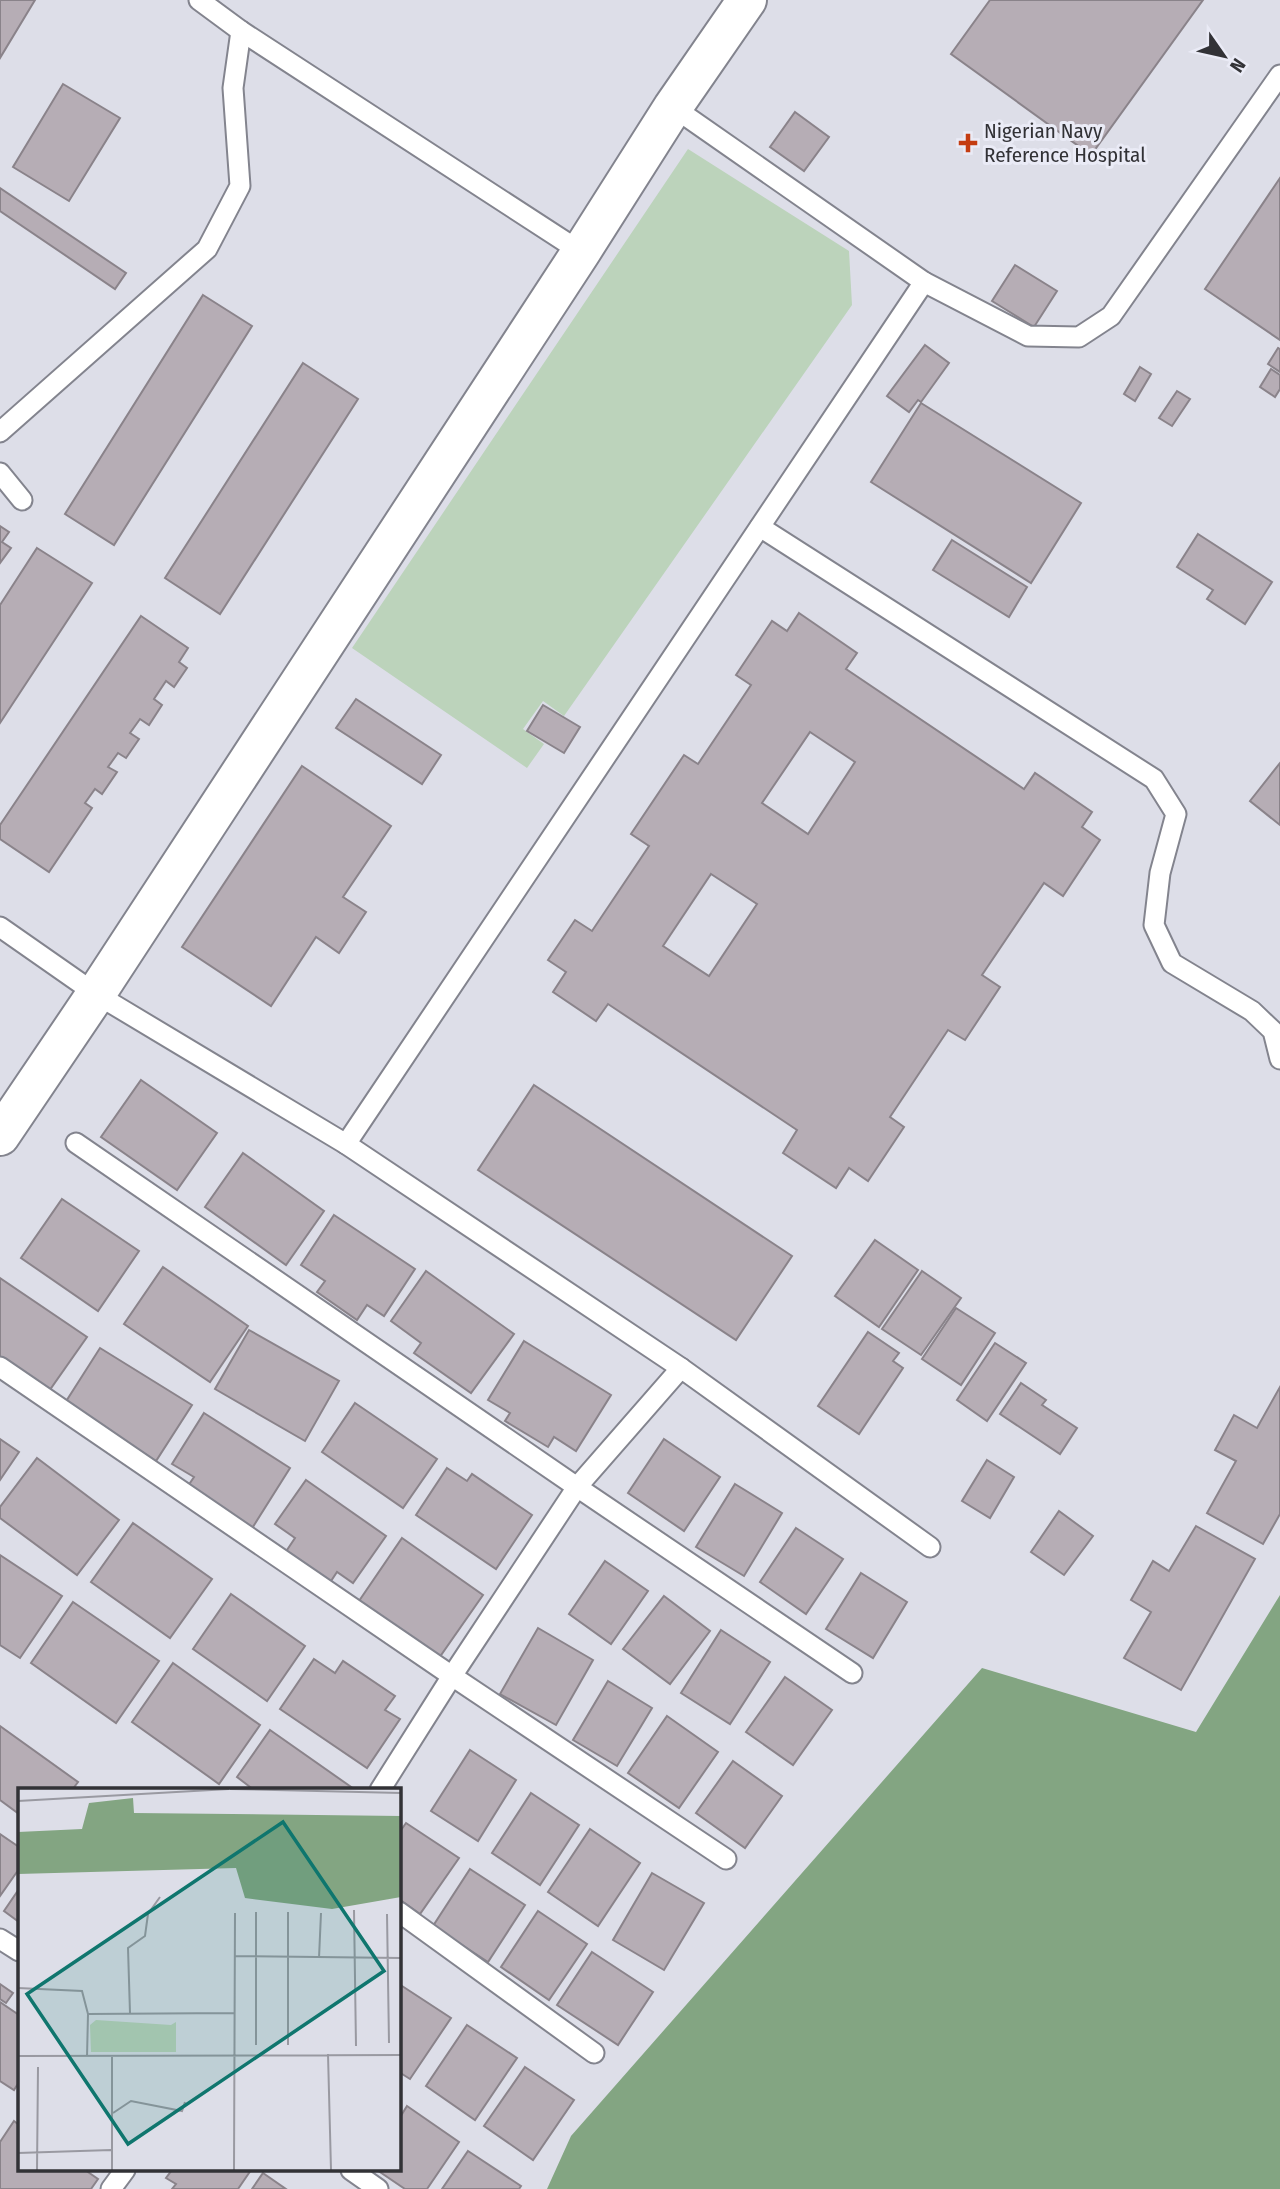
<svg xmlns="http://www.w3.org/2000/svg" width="1280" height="2189" font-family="'Fira Sans Condensed',sans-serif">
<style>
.green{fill:#bcd3bb}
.forest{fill:#83a582}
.building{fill:#b6adb5;stroke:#8a838a;stroke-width:2;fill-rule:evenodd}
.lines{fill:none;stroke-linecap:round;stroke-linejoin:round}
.lane-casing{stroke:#83848e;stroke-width:23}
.street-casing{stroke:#83848e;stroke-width:42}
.lane{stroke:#fff;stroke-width:19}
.street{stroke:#fff;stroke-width:38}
.poi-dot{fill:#c43c11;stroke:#eaebf6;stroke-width:2.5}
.labels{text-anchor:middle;stroke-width:6;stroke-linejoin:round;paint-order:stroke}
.poi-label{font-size:21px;fill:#323236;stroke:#eaebf6;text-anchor:start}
.inset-road{fill:none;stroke:#9999a1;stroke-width:2}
.view{fill:#0f766e;fill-opacity:0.15;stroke:#0f766e;stroke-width:3.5}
.inset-edge{fill:none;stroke:#323236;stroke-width:3.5}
</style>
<rect width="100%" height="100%" fill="#dddee8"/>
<polygon class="green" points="688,149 849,251 852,305 564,716 543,701 523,729 544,744 527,768 352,648"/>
<polygon class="forest" points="1280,1595 1280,2189 547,2189 571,2136 982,1668 1196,1732"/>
<g class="building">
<polygon points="0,0 35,0 0,58"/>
<polygon points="990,0 1203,0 1091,155 951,54"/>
<polygon points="63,84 120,118 69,201 13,167"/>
<polygon points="795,112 829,137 804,171 770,147"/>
<polygon points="1280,178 1280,340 1205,289"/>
<polygon points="0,188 126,273 115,289 0,211"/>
<polygon points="1015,265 1057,291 1034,327 992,301"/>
<polygon points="203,295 252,326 114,545 65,514"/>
<polygon points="925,345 949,363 921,402 918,400 909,412 887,396"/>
<polygon points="1278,348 1280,349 1280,372 1268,364"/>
<polygon points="303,363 358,399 220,614 165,578"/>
<polygon points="1140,367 1151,374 1135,401 1124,394"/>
<polygon points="1271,369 1280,375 1280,389 1275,397 1260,387"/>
<polygon points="1177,391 1190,399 1172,426 1159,418"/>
<polygon points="921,403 1081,503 1031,583 871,482"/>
<polygon points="0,526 9,532 2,542 11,548 0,563"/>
<polygon points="1198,534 1272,582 1245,624 1207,599 1213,590 1177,567"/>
<polygon points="952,540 1027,587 1009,617 933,570"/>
<polygon points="37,548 92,583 0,723 0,605"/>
<path d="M799,613l58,40 -11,16 178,120 11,-16 57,39 -10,15 18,13 -37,56 -19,-13 -62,92 18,12 -35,53 -17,-10 -58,87 14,10 -36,54 -19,-13 -13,20 -53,-35 14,-23 -189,-126 -12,17 -43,-29 13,-20 -18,-12 27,-40 17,11 57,-85 -18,-12 53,-79 14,9 53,-79 -15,-10 36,-54 15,10zM810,732l45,30 -47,72 -46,-31zM711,874l46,30 -48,72 -46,-30z"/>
<polygon points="141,616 188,648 179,662 187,668 174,687 166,681 154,699 162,705 149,725 140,719 130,733 139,739 126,758 118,753 108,767 117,772 102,794 95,789 85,803 92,808 49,872 0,839 0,825"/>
<polygon points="356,699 441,755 422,784 336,728"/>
<polygon points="543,705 580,727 564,753 527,731"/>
<polygon points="1280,763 1280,825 1250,801"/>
<polygon points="302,766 391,826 343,897 366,912 339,953 316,937 271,1006 182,947"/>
<polygon points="141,1080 217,1133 177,1190 101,1137"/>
<polygon points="534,1085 792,1256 736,1340 478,1170"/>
<polygon points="243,1153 324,1211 286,1265 205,1207"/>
<polygon points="62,1199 139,1251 98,1311 21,1258"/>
<polygon points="334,1215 415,1269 384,1316 367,1305 357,1320 317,1292 325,1281 301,1265"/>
<polygon points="875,1240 918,1270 879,1327 835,1296"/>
<polygon points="163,1267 248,1326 210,1382 124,1324"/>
<polygon points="426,1271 514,1334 471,1393 414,1353 421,1343 391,1321"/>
<polygon points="922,1271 961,1298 921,1355 882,1329"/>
<polygon points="0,1278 87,1337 49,1391 0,1357"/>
<polygon points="956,1308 995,1333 961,1385 922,1359"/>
<polygon points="249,1330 339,1381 305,1441 215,1389"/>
<polygon points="868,1332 899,1353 893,1361 903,1368 859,1434 818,1406"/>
<polygon points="524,1341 611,1395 576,1451 554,1437 548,1447 505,1421 510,1413 488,1400"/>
<polygon points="995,1343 1026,1363 987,1421 957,1400"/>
<polygon points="100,1348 192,1405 156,1461 65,1403"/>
<polygon points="1021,1383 1046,1400 1042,1405 1077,1428 1060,1454 1000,1414"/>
<polygon points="1280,1387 1280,1514 1263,1544 1207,1513 1236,1461 1215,1450 1234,1415 1257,1428"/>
<polygon points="355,1403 437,1459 403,1508 322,1452"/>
<polygon points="204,1413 290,1468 251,1530 186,1489 194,1477 172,1464"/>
<polygon points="0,1439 19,1452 0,1480"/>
<polygon points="664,1439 720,1477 684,1531 628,1493"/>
<polygon points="37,1458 119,1520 77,1575 0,1518 0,1507"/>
<polygon points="987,1460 1014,1477 990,1518 962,1501"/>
<polygon points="447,1468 467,1481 472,1474 532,1515 496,1569 416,1515"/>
<polygon points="306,1480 386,1536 353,1583 337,1572 329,1584 285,1553 295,1538 275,1524"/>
<polygon points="735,1484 782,1513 744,1576 696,1547"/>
<polygon points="1059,1511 1093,1536 1064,1575 1031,1552"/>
<polygon points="133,1523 212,1579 170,1638 91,1582"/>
<polygon points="1196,1526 1255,1559 1181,1690 1124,1658 1151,1612 1131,1600 1153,1561 1169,1571"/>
<polygon points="796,1528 843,1559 806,1614 760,1582"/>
<polygon points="402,1538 483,1595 439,1658 359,1601"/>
<polygon points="0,1555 62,1596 20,1658 0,1645"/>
<polygon points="605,1561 648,1591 611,1644 569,1614"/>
<polygon points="861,1573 907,1602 873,1658 826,1629"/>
<polygon points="231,1594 305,1646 267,1701 193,1649"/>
<polygon points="664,1596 710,1631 670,1684 623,1649"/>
<polygon points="73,1602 159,1661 116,1723 31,1663"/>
<polygon points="538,1628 593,1660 556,1725 500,1694"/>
<polygon points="721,1630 770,1662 730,1724 681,1693"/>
<polygon points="314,1659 335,1673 343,1661 395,1696 385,1710 400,1719 367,1768 280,1709"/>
<polygon points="173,1663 260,1725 219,1784 132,1722"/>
<polygon points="785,1677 832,1710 793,1765 746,1732"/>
<polygon points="608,1681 652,1708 617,1766 573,1740"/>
<polygon points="667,1716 718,1752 679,1808 628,1773"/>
<polygon points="0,1726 78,1782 72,1790 19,1790 19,1814 0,1800"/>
<polygon points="270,1730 354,1789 354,1790 254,1790 237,1777"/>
<polygon points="470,1750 516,1780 478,1841 431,1811"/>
<polygon points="733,1761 782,1796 745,1848 696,1813"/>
<polygon points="531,1793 579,1825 540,1885 492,1853"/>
<polygon points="406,1823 459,1858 420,1914 399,1899 399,1833"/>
<polygon points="590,1829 640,1863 598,1926 548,1892"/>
<polygon points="0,1834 19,1847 19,1869 0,1896"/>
<polygon points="470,1869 525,1905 488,1962 433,1926"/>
<polygon points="652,1873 704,1903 664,1970 613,1940"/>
<polygon points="19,1889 19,1922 4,1911"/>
<polygon points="538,1911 587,1944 549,2000 501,1967"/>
<polygon points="592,1952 653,1992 618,2045 557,2005"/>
<polygon points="0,1984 13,1993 6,2003 0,1999"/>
<polygon points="399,1984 451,2018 410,2079 399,2072"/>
<polygon points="0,2002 19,2015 19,2082 14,2090 0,2081"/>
<polygon points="467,2025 517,2058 475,2120 426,2086"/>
<polygon points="525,2067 574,2100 533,2160 484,2126"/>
<polygon points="407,2106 459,2142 427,2189 405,2189 377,2170 399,2170 399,2119"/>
<polygon points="14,2121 19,2125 19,2170 85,2170 98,2179 91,2189 0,2189 0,2142"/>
<polygon points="468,2151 521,2186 519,2189 442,2189"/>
<polygon points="172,2170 251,2170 238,2189 172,2189 176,2184 166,2178"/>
<polygon points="263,2173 286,2189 252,2189"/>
</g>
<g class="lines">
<defs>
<g id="lane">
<polyline points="199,0 241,31 581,252"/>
<polyline points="673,107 924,282 1028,336 1079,337 1111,316 1280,75"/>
<polyline points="0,432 207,249 240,186 233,88 241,31"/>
<polyline points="0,473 22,500"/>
<polyline points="760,527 1154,779 1176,814 1160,873 1154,925 1172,963 1252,1011 1273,1031 1280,1059"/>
<polyline points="0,927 96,994 346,1144 681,1368 930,1547"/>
<polyline points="76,1143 577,1487 852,1673"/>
<polyline points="346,1144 924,282"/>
<polyline points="0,1367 452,1676 726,1859"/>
<polyline points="380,1790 452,1676 577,1487 681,1368"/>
<polyline points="399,1912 594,2053"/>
<polyline points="0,1939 19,1951"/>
<polyline points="351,2170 378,2189"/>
<polyline points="111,2189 125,2170"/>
</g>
<polyline id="street" points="0,1136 96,994 581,252 673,107 747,0"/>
</defs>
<use href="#lane" class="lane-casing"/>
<use href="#street" class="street-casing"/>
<use href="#lane" class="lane"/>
<use href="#street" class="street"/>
</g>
<path class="poi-dot" d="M964.5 132.5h7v7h7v7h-7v7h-7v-7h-7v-7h7z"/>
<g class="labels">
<g class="poi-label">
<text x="984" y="138">Nigerian Navy<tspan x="984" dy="24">Reference Hospital</tspan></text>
</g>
</g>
<g transform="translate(18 1788)">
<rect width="383" height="383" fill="#dddee8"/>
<path d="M78,232l75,5 5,-3v30h-85l-1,-27z" fill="#bcd3bb"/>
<path d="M115,10l1,15 267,3v81l-69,12 -87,-11 -9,-30 -218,6v-42l64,-3 7,-26z" fill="#83a582"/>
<path class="inset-road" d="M212,1l171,4M0,13l211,-12M336,122l2,136M369,126l2,129M216,168l167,2M301,170l2,-45M0,200l64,3 6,23 -1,43M112,225l-2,-65 17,-12 3,-22 12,-17M70,226l146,-1M238,257v-133M270,257v-133M310,266l3,116M0,268l383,-1M95,325l18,-12 51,10 3,-9M0,365l93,-3M19,382l1,-103M94,382v-114M216,382l1,-257"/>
<path class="view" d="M265,34l101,149 -256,173 -101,-150z"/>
<rect width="383" height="383" class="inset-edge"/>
</g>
<g transform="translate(1224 56) rotate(124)" stroke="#eaebf6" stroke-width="5" paint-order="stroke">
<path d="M0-5L12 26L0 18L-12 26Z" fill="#323236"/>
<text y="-10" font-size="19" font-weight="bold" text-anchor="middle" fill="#323236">N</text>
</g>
</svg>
